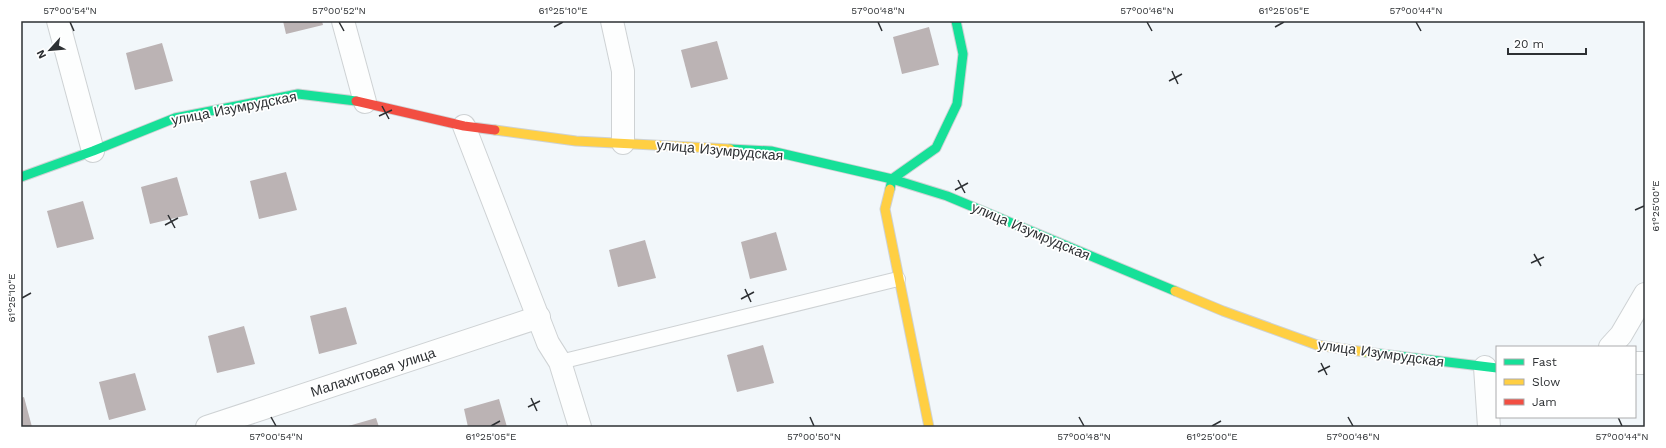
<svg xmlns="http://www.w3.org/2000/svg" width="1666" height="448" font-family="'Work Sans',sans-serif">
<style>
.building{fill:#bbb3b4}
.lines{fill:none;stroke-linecap:round;stroke-linejoin:round}
.lane-casing{stroke:#ced2d4;stroke-width:16}
.street-casing{stroke:#ced2d4;stroke-width:24}
.fast-casing{stroke:#ced2d4;stroke-width:11}
.slow-casing{stroke:#ced2d4;stroke-width:11}
.jam-casing{stroke:#ced2d4;stroke-width:11}
.lane{stroke:#fdfefe;stroke-width:14}
.street{stroke:#fdfefe;stroke-width:22}
.fast{stroke:#16e098;stroke-width:9}
.slow{stroke:#ffcf43;stroke-width:9}
.jam{stroke:#f24e42;stroke-width:9}
.ticks{fill:none;stroke:#2d3033;stroke-width:1.5}
.labels{text-anchor:middle;stroke-width:3.5;stroke-linejoin:round;paint-order:stroke}
.street-label{font-size:14px;fill:#2d3033;stroke:#fff}
.neatline{fill:none;stroke:#2d3033;stroke-width:1.5}
.ticks-label{font-size:10px;text-anchor:middle;fill:#2d3033}
</style>
<rect width="100%" height="100%" fill="#f2f7fa"/>
<g class="building">
<polygon points="283,21 322,21 323,25 286,34"/>
<polygon points="929,27 939,65 902,74 893,37"/>
<polygon points="717,41 728,79 691,88 681,50"/>
<polygon points="162,43 173,81 135,90 126,53"/>
<polygon points="286,172 297,210 259,219 250,181"/>
<polygon points="177,177 188,215 150,224 141,187"/>
<polygon points="83,201 94,239 57,248 47,211"/>
<polygon points="776,232 787,270 750,279 741,242"/>
<polygon points="645,240 656,278 618,287 609,250"/>
<polygon points="346,307 357,344 319,354 310,316"/>
<polygon points="244,326 255,364 217,373 208,336"/>
<polygon points="763,345 774,383 737,392 727,355"/>
<polygon points="135,373 146,410 109,420 99,382"/>
<polygon points="24,397 32,427 21,427 21,398"/>
<polygon points="499,399 507,427 468,427 464,409"/>
<polygon points="376,418 379,427 345,427"/>
</g>
<g class="lines">
<defs>
<polyline id="lane" points="560,362 898,279"/>
<g id="street">
<polyline points="58,21 93,151"/>
<polyline points="343,21 365,102"/>
<polyline points="612,21 623,71 623,143"/>
<polyline points="464,126 548,343 560,362 580,427"/>
<polyline points="1610,347 1621,335 1645,294"/>
<polyline points="1635,363 1645,363"/>
<polyline points="1485,367 1489,427"/>
<polyline points="207,427 539,317"/>
</g>
<g id="fast">
<polyline points="730,149 771,151 892,179 947,196 1175,291"/>
<polyline points="21,177 93,151 175,118 298,94 356,101"/>
<polyline points="890,189 892,179 936,148 957,104 963,54 956,21"/>
<polyline points="1365,352 1497,368"/>
</g>
<g id="slow">
<polyline points="495,130 576,141 730,149"/>
<polyline points="890,189 885,209 929,427"/>
<polyline points="1175,291 1223,311 1317,345 1365,352"/>
</g>
<polyline id="jam" points="356,101 464,126 495,130"/>
</defs>
<use href="#lane" class="lane-casing"/>
<use href="#street" class="street-casing"/>
<use href="#fast" class="fast-casing"/>
<use href="#slow" class="slow-casing"/>
<use href="#jam" class="jam-casing"/>
<use href="#lane" class="lane"/>
<use href="#street" class="street"/>
<use href="#fast" class="fast"/>
<use href="#slow" class="slow"/>
<use href="#jam" class="jam"/>
</g>
<path class="ticks" d="M70,22l4,9M339,22l5,9M878,22l4,9M1147,22l5,9M1416,22l5,9M554,27l9,-5M1275,27l9,-5M1172,71l6,13M1169,81l13,-7M382,106l7,13M379,116l13,-6M958,180l7,13M955,190l13,-7M1635,210l9,-4M168,215l7,13M165,225l13,-7M1534,254l7,12M1531,263l13,-6M745,289l6,13M22,298l9,-5M741,299l13,-7M1321,363l6,12M1318,372l12,-6M531,398l6,13M528,407l12,-6M271,417l5,9M810,417l4,9M1079,417l5,9M1348,417l5,9M1618,417l4,9M491,426l9,-5M1212,426l9,-5"/>
<g class="labels">
<g class="street-label">
<text transform="translate(234 108) rotate(-11)" y="5">улица Изумрудская</text>
<text transform="translate(720 150) rotate(5)" y="5">улица Изумрудская</text>
<text transform="translate(1031 231) rotate(23)" y="5">улица Изумрудская</text>
<text transform="translate(1381 353) rotate(8)" y="5">улица Изумрудская</text>
<text transform="translate(373 372) rotate(-18)" y="5">Малахитовая улица</text>
</g>
</g>
<rect width="1666" height="448" fill="none" stroke="#ffffff" stroke-width="44"/>
<rect x="1496" y="346" width="140" height="72" fill="#ffffff" stroke="#abacad"/>
<rect x="1504" y="359" width="20" height="6" fill="#16e098" stroke="#abacad"/>
<text x="1532" y="366" font-size="12" fill="#2d3033">Fast</text>
<rect x="1504" y="379" width="20" height="6" fill="#ffcf43" stroke="#abacad"/>
<text x="1532" y="386" font-size="12" fill="#2d3033">Slow</text>
<rect x="1504" y="399" width="20" height="6" fill="#f24e42" stroke="#abacad"/>
<text x="1532" y="406" font-size="12" fill="#2d3033">Jam</text>
<g transform="translate(50 50) rotate(243)" stroke="#ffffff" stroke-width="3" paint-order="stroke">
<path d="M0-3L7 15L0 10L-7 15Z" fill="#2d3033"/>
<text y="-6" font-size="11" font-weight="bold" text-anchor="middle" fill="#2d3033">N</text>
</g>
<path d="M1508 48v6h78v-6" fill="none" stroke="#2d3033" stroke-width="2"/>
<text x="1514" y="48" font-size="12" fill="#2d3033" stroke="#ffffff" stroke-width="3" paint-order="stroke">20 m</text>
<rect x="22" y="22" width="1622" height="404" class="neatline"/>
<g class="ticks-label">
<text x="70" y="14">57°00'54"N</text>
<text x="339" y="14">57°00'52"N</text>
<text x="563" y="14">61°25'10"E</text>
<text x="878" y="14">57°00'48"N</text>
<text x="1147" y="14">57°00'46"N</text>
<text x="1284" y="14">61°25'05"E</text>
<text x="1416" y="14">57°00'44"N</text>
<text transform="translate(1655 206) rotate(-90)" y="4">61°25'00"E</text>
<text transform="translate(11 298) rotate(-90)" y="4">61°25'10"E</text>
<text x="276" y="440">57°00'54"N</text>
<text x="491" y="440">61°25'05"E</text>
<text x="814" y="440">57°00'50"N</text>
<text x="1084" y="440">57°00'48"N</text>
<text x="1212" y="440">61°25'00"E</text>
<text x="1353" y="440">57°00'46"N</text>
<text x="1622" y="440">57°00'44"N</text>
</g>
</svg>
